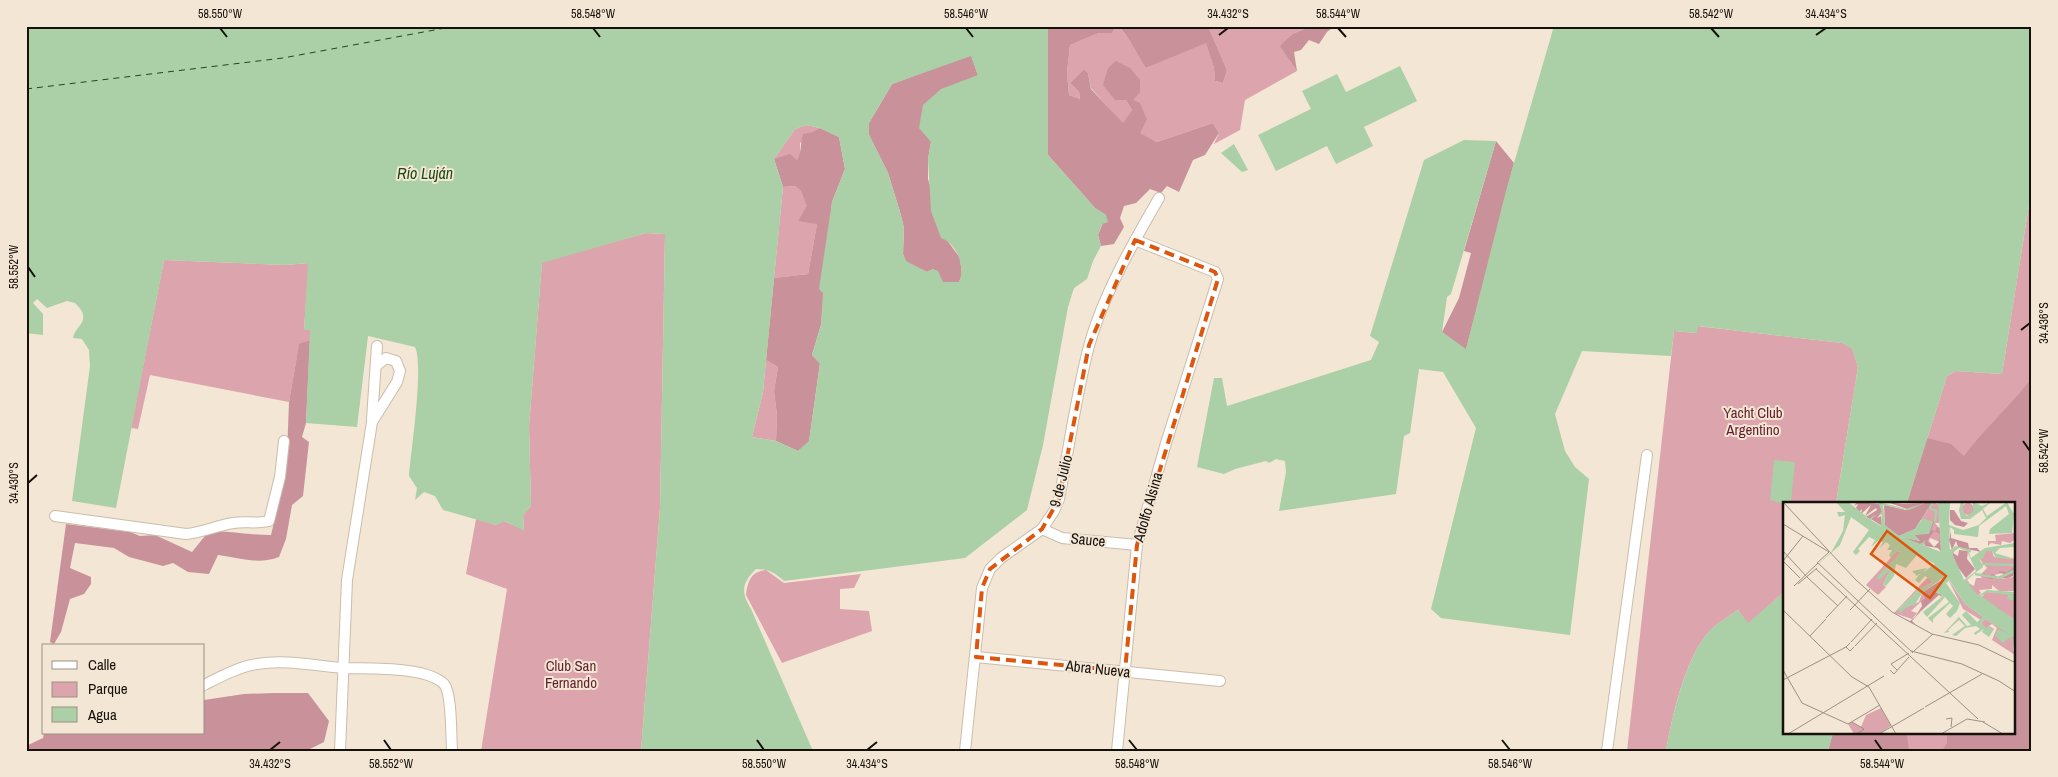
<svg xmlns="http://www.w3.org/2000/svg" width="2058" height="777" font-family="'Archivo Narrow',sans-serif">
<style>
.green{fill:#dca4ac}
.forest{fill:#c9929a}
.water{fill:#abcfa6;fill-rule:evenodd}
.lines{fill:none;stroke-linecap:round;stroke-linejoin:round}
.ferry{stroke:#1a4a15;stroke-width:1;stroke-dasharray:6 5;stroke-linecap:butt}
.street-casing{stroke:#cabdac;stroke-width:12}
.street{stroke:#fff;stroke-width:10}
.marked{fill:none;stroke:#de550c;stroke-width:4;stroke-dasharray:10 6;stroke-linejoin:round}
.ticks{fill:none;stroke:#16110b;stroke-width:2}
.labels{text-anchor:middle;stroke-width:4;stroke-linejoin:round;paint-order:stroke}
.park-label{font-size:15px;fill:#631f2f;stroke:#f3e6d4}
.street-label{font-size:15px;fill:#16110b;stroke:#f3e6d4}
.water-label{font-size:16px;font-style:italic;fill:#1a4a15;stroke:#f3e6d4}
.inset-river{fill:none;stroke:#abcfa6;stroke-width:2.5}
.inset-road{fill:none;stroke:#9b9184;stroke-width:1}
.view{fill:#de550c;fill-opacity:0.15;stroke:#de550c;stroke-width:2.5}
.inset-edge{fill:none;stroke:#16110b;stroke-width:2.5}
.neatline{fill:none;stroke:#16110b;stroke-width:2}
.ticks-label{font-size:12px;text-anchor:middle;fill:#16110b}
</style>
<rect width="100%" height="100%" fill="#f3e6d4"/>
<g class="green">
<path d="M1117,26c13,10 19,28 29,42l60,-26 8,26 1,13 8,2 4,-13 -19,-44h104l-20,8 -11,12 16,25 -52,29 -5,30 -26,14 5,-11 -6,-10 -56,19 -18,-9 8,-13 -21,-20 6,10 -9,14 -32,-36 -3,-15 -4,-4 -14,14 9,9 1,7 -11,-4 -2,-22 3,-28 29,-12h13z"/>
<polygon points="806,125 820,128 800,143 800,156 797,160 774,159 795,129"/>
<polygon points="795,186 801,191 817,224 808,274 774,278 783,187"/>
<polygon points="2032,186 2032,542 2014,503 1907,503 1947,376 1956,371 2002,374"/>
<polygon points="646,233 665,234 660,508 641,751 481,751 507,589 466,574 476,519 496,525 504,521 524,530 523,515 531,506 529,426 542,262"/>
<polygon points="164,260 286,265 309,263 304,329 310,330 310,340 299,345 289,402 150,375 138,429 131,428"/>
<path d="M1697,326l145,17 10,5 6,19 -22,136h-52v89l-36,32 -10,-14c-10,7 -23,14 -31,24 -22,26 -35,82 -41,117h-39l47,-420 23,2z"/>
<polygon points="766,360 778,367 774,391 777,415 776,441 752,437 763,392"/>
<path d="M766,570l18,13 77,-9 -7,14 -14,1v20l29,2 3,20 -90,32 -36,-68c2,-15 5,-23 20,-25z"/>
<polygon points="1833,733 1966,733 1963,751 1828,751"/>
</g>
<g class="forest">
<polygon points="1048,26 1117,26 1112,33 1099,33 1070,45 1067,73 1069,95 1080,99 1079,92 1070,83 1084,69 1088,73 1091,89 1123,123 1132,110 1126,100 1115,100 1103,85 1108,68 1116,61 1130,68 1140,80 1140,92 1133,100 1140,103 1147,120 1140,133 1157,142 1213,123 1219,133 1205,155 1193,160 1179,192 1167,186 1161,193 1150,189 1136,203 1124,206 1120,218 1124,227 1114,244 1101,246 1098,235 1106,215 1095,208 1048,155"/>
<path d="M1118,26h90l19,44 -4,13 -8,-2 -1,-13 -8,-25 -60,25c-10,-14 -16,-31 -28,-42z"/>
<polygon points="1312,26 1335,26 1327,32 1319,44 1309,40 1301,50 1294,52 1297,71 1280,46 1292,34"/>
<polygon points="971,55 978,75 931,142 928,159 928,179 947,240 960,258 962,275 959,282 942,282 933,269 927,272 906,262 903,254 904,228 900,212 888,173 869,135 869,123 892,84"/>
<path d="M820,128l19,9 6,32 -13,33 -11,123 -9,30 8,8 -11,79 -11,9 -22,-10 1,-26 -3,-24 4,-24 -12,-7 8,-82 34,-4 9,-50 -19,-3 9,-15 -6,-15 -6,-5 -12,1 -9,-28 16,-5 7,6c5,-7 3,-18 6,-26l10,-2z"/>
<polygon points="1496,141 1514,163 1466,350 1442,332 1459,298 1471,253 1464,251"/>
<path d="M310,340l-4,83 -4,14 7,5 -6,54 -11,9 -6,34 -7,18c-20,8 -40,1 -61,-2l-9,19 -21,-2 -15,-9 -10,3 -34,-9 -15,-9 -39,-5 -5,25 21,9v7l-7,10 -14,5 -9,33 -7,12 -4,-2 16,-118 64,8 10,4 15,-1 37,17 17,-21c21,0 41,4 62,4l9,-37 7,-44 2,-52 10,-58z"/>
<path d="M2032,378v373h-90l5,-8v-10h67v-230h-107l20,-65 24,6 13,12c21,-28 47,-51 68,-78z"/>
<polygon points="274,693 308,693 329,721 324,742 306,751 26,751 26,746 43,738 44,733 204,733 204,700 244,694"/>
<polygon points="1833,733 1904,733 1907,735 1909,751 1828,751"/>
</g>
<g class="water">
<path d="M26,26h1022v129l47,53 11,7 2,7 -6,2 -4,11 3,11 -8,15 -6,18 -13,9 -6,19 -25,138 -16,65 -62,48 -181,23c-10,-9 -16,-12 -28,-12 -15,15 -15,23 -5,40l62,142h-172l19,-243 5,-274 -19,-1 -104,30 -13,163 2,80 -8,9 1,16 -19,-10 -9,4 -53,-15 -8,-14 -11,-4 -9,8 2,-12 -8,-12c2,-26 15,-110 6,-129l-47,-11 -11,91 -51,-4 4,-93h-6l4,-67 -22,2 -122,-5 -48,248 -44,-7 18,-135 -1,-16 -7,-11 -9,-1c2,-13 21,-17 2,-35l-8,-2 -20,7 -10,-9 -4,4 10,11v21l-17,-2zM971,56l7,19 -37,14 -18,16 -4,23 12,14 -3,17 3,52 10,27c16,5 25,30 18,44h-16l-5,-11 -5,-2 -6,3 -21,-11 -3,-7 1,-26 -4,-16 -12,-39 -19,-38v-12l23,-39zM806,125l14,3 19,9 6,32 -13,33 -13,87 4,4 -2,32 -9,30 8,9 -11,77 -11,10 -22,-10 -24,-4 11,-45 20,-205 -9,-28 21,-30z"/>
<polygon points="1554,26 2032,26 2032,186 2002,374 1956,371 1947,376 1907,503 1836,503 1858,367 1852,349 1842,343 1698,326 1697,333 1674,331 1671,356 1582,351 1555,414 1565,451 1575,467 1589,479 1570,635 1441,618 1431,609 1476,428 1443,372 1419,369 1410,433 1404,436 1396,494 1279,511 1286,472 1285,461 1276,459 1269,463 1266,461 1235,469 1224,474 1197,467 1214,378 1222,378 1227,406 1371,360 1379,342 1370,336 1424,160 1464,140 1496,141 1451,294 1447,297 1442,332 1466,349 1507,187"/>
<polygon points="1400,66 1417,101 1364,127 1373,146 1336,164 1327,146 1276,171 1258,135 1311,109 1302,91 1337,74 1346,92"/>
<polygon points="1234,144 1248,170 1242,172 1221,153"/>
<polygon points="1774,460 1795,462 1791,502 1784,502 1784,504 1770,500"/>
<path d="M1784,592v141h49l-5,18h-162c6,-34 19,-91 41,-117 8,-10 21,-17 31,-24l10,13z"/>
</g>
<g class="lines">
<polyline class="ferry" points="26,89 283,58 456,26"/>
<defs>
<g id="street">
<polyline points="372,419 377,346"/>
<path d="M55,516l131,18c17,-2 30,-8 47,-11 12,-2 23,1 36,-2l11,-44 4,-36"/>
<polyline points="1042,529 1062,538 1137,545"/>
<polyline points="976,657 1220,681"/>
<path d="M204,685c16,-8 34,-18 53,-21 29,-5 58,2 87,4 24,1 82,-2 100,16 8,9 7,52 8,67"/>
<polyline points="340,751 347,580 372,422 397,382 400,371 396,361 386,358 377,365"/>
<path d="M965,751l17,-163 8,-19 11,-11 41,-29 12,-18 5,-12c10,-50 17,-104 30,-153 14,-51 44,-103 70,-148"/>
<polyline points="1117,751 1137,545 1166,443 1218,279 1215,272 1135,240"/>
<polyline points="1607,751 1647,455"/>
</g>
</defs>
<use href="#street" class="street-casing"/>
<use href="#street" class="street"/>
</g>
<path class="marked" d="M1135,240l80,32 3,7 -81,266 -12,126 -149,-14 6,-69 8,-19 52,-40 17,-30 30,-154z"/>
<path class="ticks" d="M220,28l7,9M593,28l7,9M966,28l7,9M1338,28l8,9M1711,28l8,9M1219,35l9,-7M1816,35l10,-7M28,267l7,10M2021,330l9,-7M2023,441l7,10M28,483l9,-8M384,740l7,10M757,740l7,10M1129,740l8,10M1502,740l8,10M1875,740l7,10M270,750l10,-8M867,750l10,-8"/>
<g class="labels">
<g class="park-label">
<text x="1753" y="418">Yacht Club<tspan x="1753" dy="17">Argentino</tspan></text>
<text x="571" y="671">Club San<tspan x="571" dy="17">Fernando</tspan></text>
</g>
<g class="street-label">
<text transform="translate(1061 481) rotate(-76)" y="5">9 de Julio</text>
<text transform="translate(1148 507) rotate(-74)" y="5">Adolfo Alsina</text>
<text transform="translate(1088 540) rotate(6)" y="5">Sauce</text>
<text transform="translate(1098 669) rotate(6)" y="5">Abra Nueva</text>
</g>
<g class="water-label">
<text x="425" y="179">Río Luján</text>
</g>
</g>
<g transform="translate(1783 502)">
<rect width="232" height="232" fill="#f3e6d4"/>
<path d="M150,0l7,3 -1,18h-4l5,6v13l-10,-4 -1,3 5,6 -10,-2 5,-11 5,-3 -4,1 2,-11 -11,-1zM179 7a6 6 0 1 1 12 0a6 6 0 1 1-12 0ZM232,31v6l-5,4 -8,-2 -1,4 -10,-2 -3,3v-5h8l-1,-6zM114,49l4,1 -21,25 11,-8 -8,15 3,3 -8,8 -12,-10zM203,49h6l2,6 21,2v8l-4,4 -25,6 16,2 11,-2 2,-5v5l-6,4 6,-4v14h-16l-7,-6v4l-13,1 2,3 -3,3 -12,-13v-3l9,-6 -8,6 3,4 4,2 2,-8h6l-2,-3 7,-7 -8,-10zM165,74l-37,35 6,2 -5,6 -18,-6 34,-36 5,5 -15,8 -20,20 21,-8 3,-9zM165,77l17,25 18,13 -2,3 -18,-11zM203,90l29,2v26l-34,-22zM202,117l30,18 -2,13 2,5 -23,-15 5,-12 -5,-4 -3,2 5,3 -5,8 4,-7 -8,-2 -4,-5zM98,206l10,18 -12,8h-25l-6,-10 3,-2 10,5 5,-12z" fill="#dca4ac"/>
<path d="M74,0l23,2 2,8 -5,6 4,-2 1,10 -11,-7 7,-5 -8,5 -4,-2 11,-7 -1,-2 -11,8 6,-11 -10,9 1,-5 -3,3 -3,-4 2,-4 -4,2zM104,0l16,2 22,-1 -18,6zM144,0h6l-1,7h-4l-13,20 -16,7 -14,-9 -1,-22 22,5zM167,8h4l7,11 7,2 -4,4 -9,-2 -5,-5zM142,16l9,4 -3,8 5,1 1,-4 3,1 -3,4 3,-2 1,22 -3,-4 -13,-2 1,-3 -4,2 -20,-8 18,4 -6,-6 11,-2 8,-11zM151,29l6,3 -1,8 -5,5 -7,-6zM168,29v7l17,5 1,5h8l4,4 -23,-5 -2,-6 -4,9 -3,-10zM173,47l-3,4 5,3 1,-6 9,1 -1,8 8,10 -9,9 -12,-16 -2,-10zM232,65l-2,9 -5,2 -17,1 -10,-3 3,-3 4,4 4,-3 6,3 6,-3 -4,-1 -2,-2 9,1zM162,76l-7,9v7l3,-1 1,4 -3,-2 -18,16 -9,10 4,4 -12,-7 6,3 5,-4 7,-11 -1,-5 4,-3 -3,-5z" fill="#c9929a" fill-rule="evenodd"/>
<path d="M53,0h12l18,14 8,-7 -8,8 4,2 5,-6 -4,7 10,6 1,-12 -5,3 5,-5 -4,-10 29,7 20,-7 -18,8 -26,-5 2,20 14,11 16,-7 8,-11 10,4 -4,12 -15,1 6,6 -18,-4 18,7 6,-4 -3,5 18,7 -3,-50h12l-1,23 14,5 16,-5 7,-7 -4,-8 -12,9h-9l-2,-9 2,-8h3l-2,9 5,5 6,-4v-10l9,4 9,-4 -8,7 4,7 20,-14 7,12 -2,19 -23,1 1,-5 19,-15 -3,-8 -27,20 -1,11 -24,-3v-4l-4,-3 -1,13 1,10 6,-4 16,4 -3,3 2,5 14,-10 30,-5 -1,4 -14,1 -5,5 20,6 -19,-1 -4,-7h-6l-3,8 -4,-1 4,9 -17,13 12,16 9,-6 28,2 -4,3h4v6l-8,-2 1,-4 -20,-3 -7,4 34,24v17h-5l5,5 -3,6 1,-7 -4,-3 -6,5 -8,-7 3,-7 11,5 -24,-15 -4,4 4,5 3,-2 5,4 -4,7 -7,-5 2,-3 -9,6 -1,-2 6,-4 -4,-3 -11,2 -9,8 -4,-1 13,-9 -6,-6 -11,10 1,2 -5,1 15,-16 8,9 4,-1 -9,-10 4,-4 11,11 6,-5 -18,-13 -17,-26 3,8 -2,-5 -3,2 14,20 -3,8 -7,7 -4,-4 7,-8 -3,-3 -17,16v4l-5,-5 21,-16 -4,-5 -18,20 -4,-5 20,-16 -8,-4 12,-17 -25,18 -8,13 -4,-1 -10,8 -2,-3 20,-20 15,-8 -8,-6 -6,7 -4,-3 6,-7 -4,3 -5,-5 15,-3 -5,5 13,-9 -18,-9 -11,13 -10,-4 -2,12 -8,10 -3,-2 8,-15 -12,11 -3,-2 25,-26 -4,-1 -6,7 -2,-3 3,-5h-5l3,-5 -4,-3 -6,6 3,-6 -4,-2 -8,7 4,-7 -6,-3 -11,12 2,2 -4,4 -3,-3 16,-22 -18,-13 -11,28 -27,24 19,-18 11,-20 2,-16 -6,2 -2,-5h8zM176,46l8,3 9,20 -12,9 -12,-27z" fill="#abcfa6" fill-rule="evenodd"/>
<path class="inset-river" d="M59,0l24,21 28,16 45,17 7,-7 -3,-35 2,-12M150,0l-3,6 6,3 -1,11M197,62l36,1M192,72l24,4 17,-8"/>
<path class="inset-road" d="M0,0l73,78 36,32 40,22 47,11 37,18M0,22l46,28 -12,11M0,49l24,26M33,67l162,150M24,75l31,29M17,76l-17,-17 20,-25M15,82l19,-16M11,84l24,-23 95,90M0,108l69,67 17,10 27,47M67,108l20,-21M43,116l21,-22M27,134l16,-17M68,140l21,-23M67,141l-4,4 4,4 4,-4M72,144l22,-23M128,149l51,13 37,17 17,11M131,149l19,-17M0,168l19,33 46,21M107,168l4,4 15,-17M114,168l-6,-6 18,-11M0,178l63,-33M142,205l57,-33M163,217l6,-1 -1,9M69,220l12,7 -7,5M200,220l20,12M65,222l32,-19M5,232l96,-58M96,232l45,-26M158,232l26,-15 18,3"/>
<path class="view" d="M104,29l59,45 -16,22 -59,-44z"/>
<rect width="232" height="232" class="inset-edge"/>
</g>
<rect width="2058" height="777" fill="none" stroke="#f3e6d4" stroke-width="55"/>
<rect x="42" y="644" width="162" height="90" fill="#f3e6d4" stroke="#9b9184"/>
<rect x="52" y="661" width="25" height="8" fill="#ffffff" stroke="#9b9184"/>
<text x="88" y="670" font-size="15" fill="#16110b">Calle</text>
<rect x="52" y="682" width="25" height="15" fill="#dca4ac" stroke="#9b9184"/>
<text x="88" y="694" font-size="15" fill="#16110b">Parque</text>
<rect x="52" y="707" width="25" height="15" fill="#abcfa6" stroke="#9b9184"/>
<text x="88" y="720" font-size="15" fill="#16110b">Agua</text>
<rect x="28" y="28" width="2002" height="722" class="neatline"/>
<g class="ticks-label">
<text x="220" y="18">58.550°W</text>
<text x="593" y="18">58.548°W</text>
<text x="966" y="18">58.546°W</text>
<text x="1228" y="18">34.432°S</text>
<text x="1338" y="18">58.544°W</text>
<text x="1711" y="18">58.542°W</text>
<text x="1826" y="18">34.434°S</text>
<text transform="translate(14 267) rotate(-90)" y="4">58.552°W</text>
<text transform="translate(2044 323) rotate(-90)" y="4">34.436°S</text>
<text transform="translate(2044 451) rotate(-90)" y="4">58.542°W</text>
<text transform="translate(14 483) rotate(-90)" y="4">34.430°S</text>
<text x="270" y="768">34.432°S</text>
<text x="391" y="768">58.552°W</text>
<text x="764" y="768">58.550°W</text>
<text x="867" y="768">34.434°S</text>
<text x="1137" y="768">58.548°W</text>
<text x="1510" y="768">58.546°W</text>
<text x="1882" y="768">58.544°W</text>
</g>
</svg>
